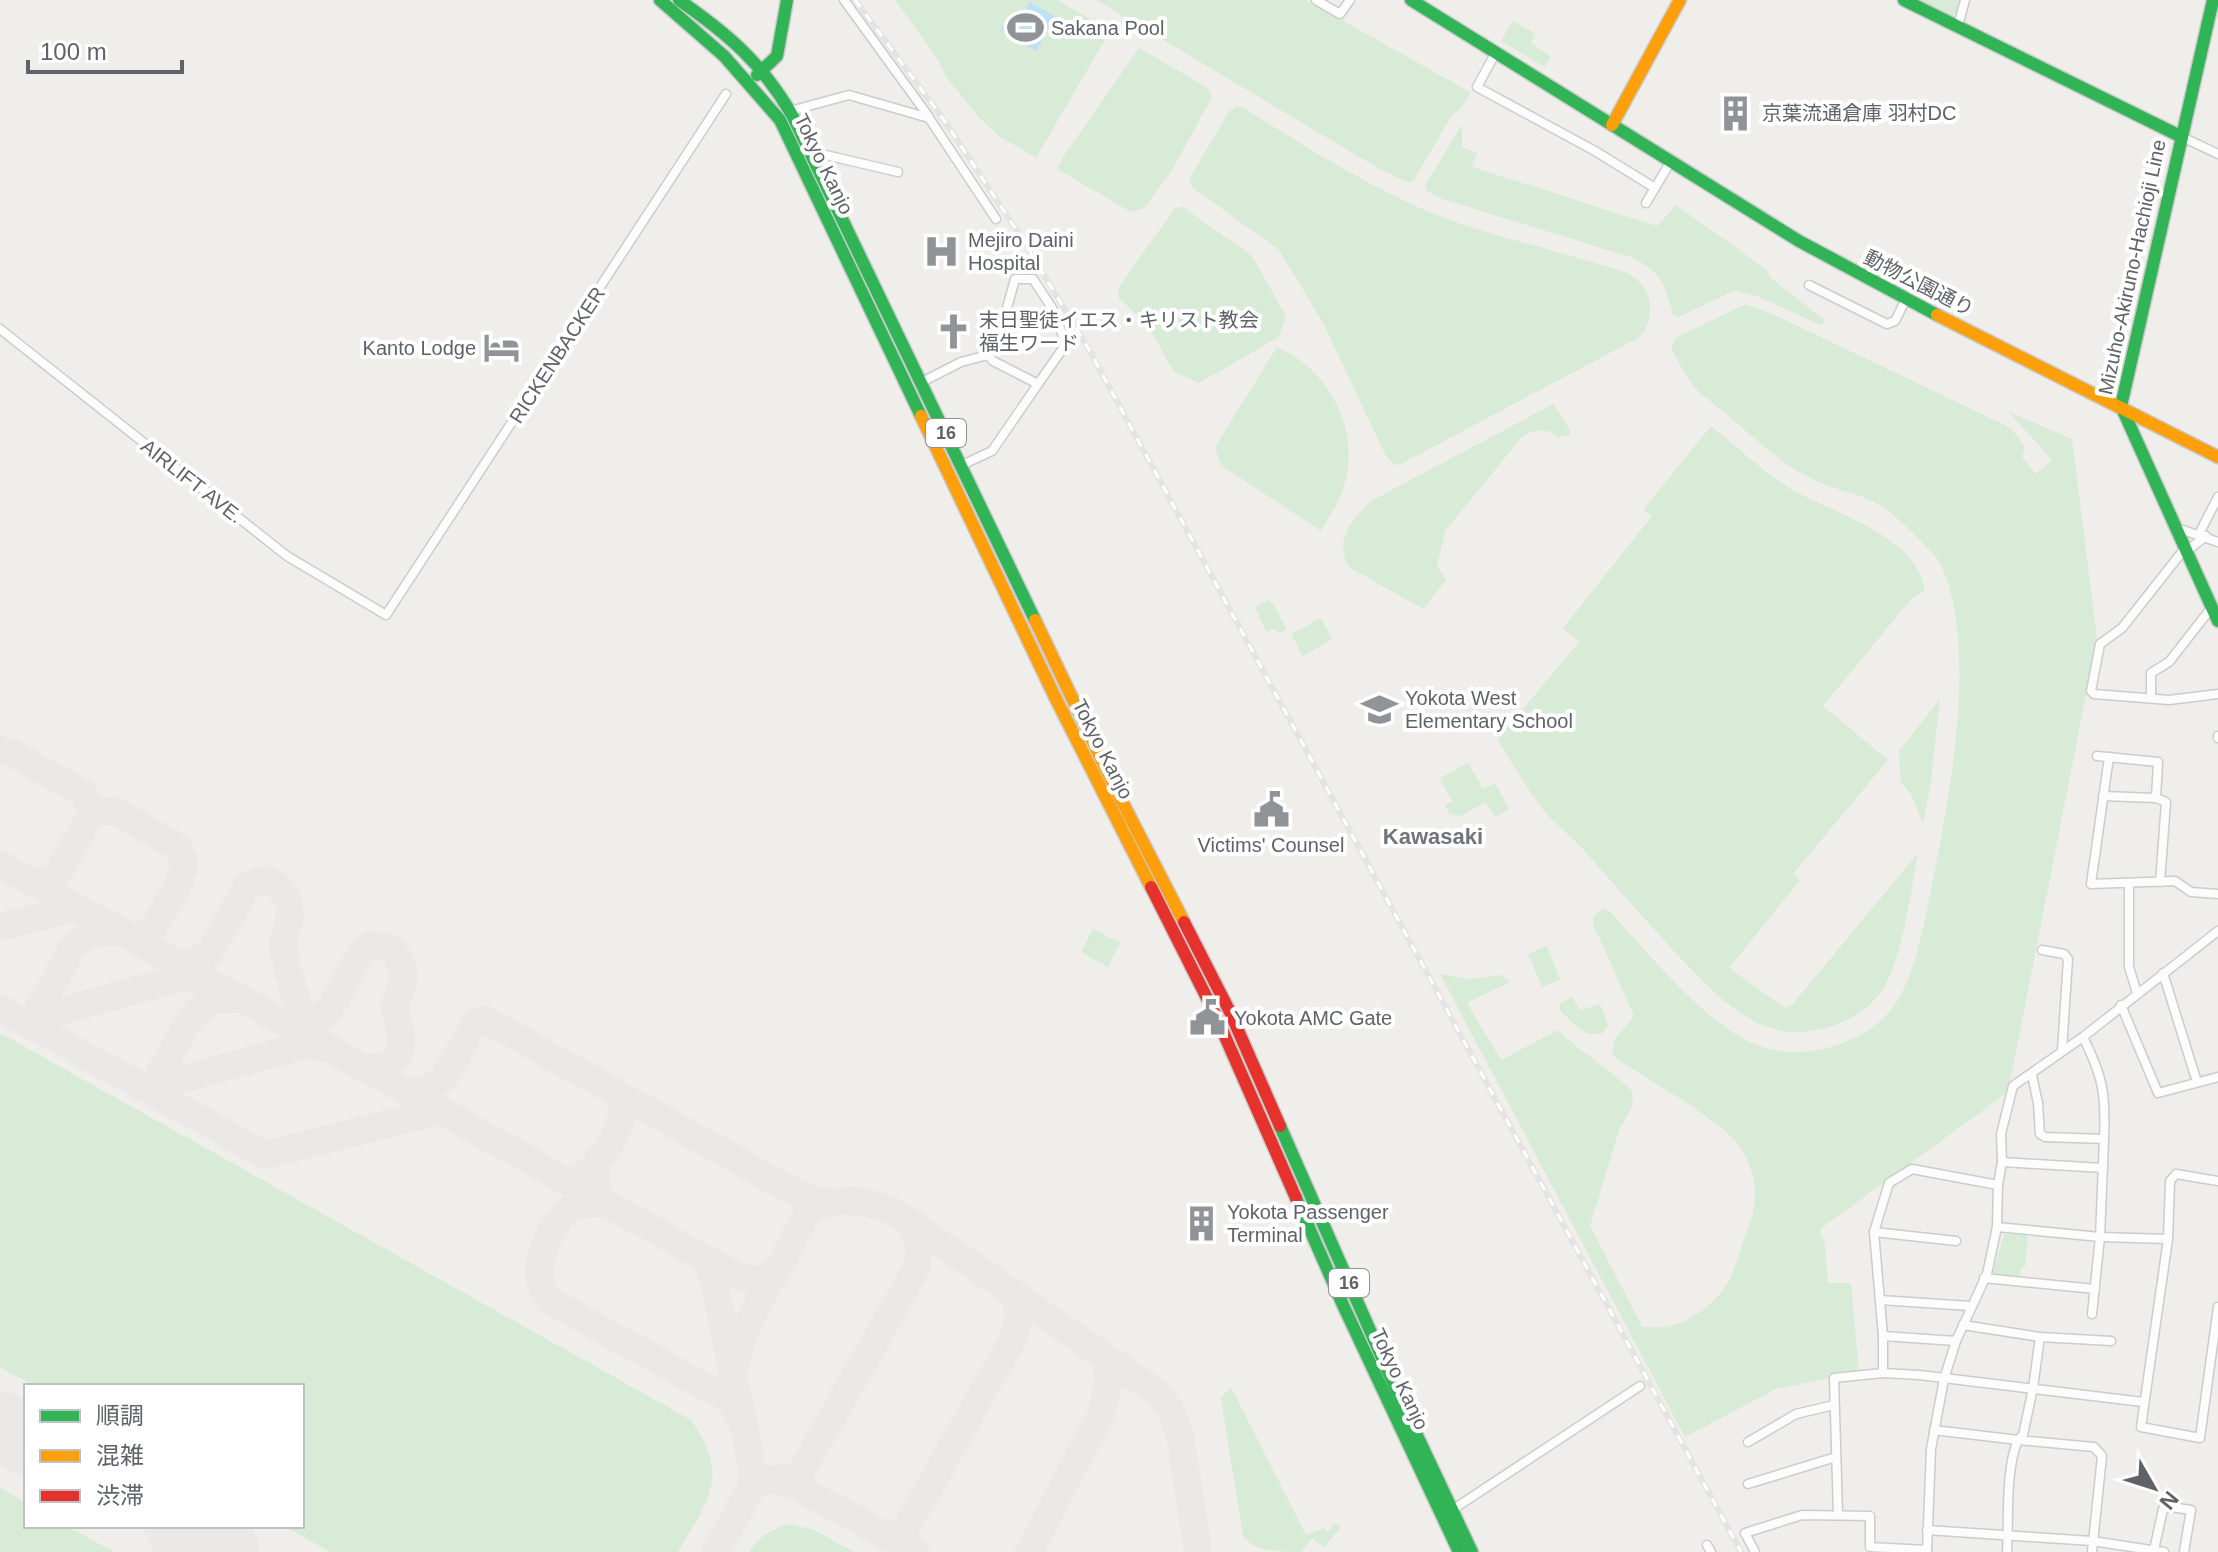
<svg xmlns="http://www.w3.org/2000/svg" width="2218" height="1552" font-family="Helvetica,'Noto Sans JP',sans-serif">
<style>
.green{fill:#d8ebd6}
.water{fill:#bfe0f9}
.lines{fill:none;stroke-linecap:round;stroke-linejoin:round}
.taxiway{stroke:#eae9e7;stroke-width:28}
.runway{stroke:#eae9e7;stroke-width:70}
.street-casing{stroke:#cbcccc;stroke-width:11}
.fast-casing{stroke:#cacacb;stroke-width:15}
.slow-casing{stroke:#cacacb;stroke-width:15}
.jam-casing{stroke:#cacacb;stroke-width:15}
.street{stroke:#fdfcfc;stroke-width:8}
.fast{stroke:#30b455;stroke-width:12}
.slow{stroke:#ff9f0a;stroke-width:12}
.jam{stroke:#e5322d;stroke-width:12}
.rail-casing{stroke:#e4e4e4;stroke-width:6}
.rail{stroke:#fff;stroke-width:3;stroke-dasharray:9;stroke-linecap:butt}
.labels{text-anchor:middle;stroke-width:8;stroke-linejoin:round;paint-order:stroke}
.shield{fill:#fff;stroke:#8f9295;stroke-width:2}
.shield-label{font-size:18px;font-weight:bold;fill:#5f6368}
.poi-label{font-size:20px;fill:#5f6368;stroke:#fff;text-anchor:start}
.street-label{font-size:20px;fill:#5f6368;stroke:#fff}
.neighbourhood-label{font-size:22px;font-weight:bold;fill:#70757a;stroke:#fff}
</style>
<rect width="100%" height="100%" fill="#efeeea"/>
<g class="green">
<polygon points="895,0 1058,0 1110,31 1036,158 999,136 977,115 947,78 937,58"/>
<polygon points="1096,0 1306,0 1470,92 1462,108 1452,115 1414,180 1409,183 1378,168"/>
<polygon points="1917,0 1960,0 1955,16 1951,17"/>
<polygon points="1513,21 1536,34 1531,43 1551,56 1545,67 1501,41"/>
<polygon points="1139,48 1208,88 1212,97 1171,172 1144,208 1131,212 1057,169 1063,157"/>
<path d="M1236,107h6c61,38 125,79 192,107 51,21 105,31 157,48 14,4 33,7 45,17 19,16 18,43 2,59l-237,126 -7,1 -8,-9 -64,-135 -43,-71 -87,-63 -3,-8 41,-69z"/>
<path d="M1462,124v23l15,6 -5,14 185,59 19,-21 90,64 6,10 54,42 -6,4 -61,-28 -24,-7 -56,27 -6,-3c-10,-33 -9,-38 -39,-56l-192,-59 -15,-8 -2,-5z"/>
<polygon points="1183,207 1252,256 1286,316 1279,337 1199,383 1174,372 1146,322 1119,299 1118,288 1175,208"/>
<path d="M1746,304l35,14 230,110 14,19 -3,10 14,17 16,-14 -43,-48 63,27 25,200 -89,453 -189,138 6,14 3,39h23l8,89 -83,17 -91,48 -245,-463 30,5 31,-4 9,7 -43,21 34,57 57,-30c23,23 51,38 74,61l1,14 -14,25 -29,96 52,100c34,8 75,-18 89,-50 5,-11 8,-23 12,-34 6,-15 12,-31 12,-47 1,-15 -6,-34 -14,-47 -16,-26 -94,-69 -123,-88l-6,-8 2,-12 20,-24 -41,-92v-7l10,-9 7,4c40,42 98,117 152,135 44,14 104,-3 132,-41 22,-31 31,-89 39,-126 17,-87 46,-235 7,-317 -4,-8 -13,-15 -20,-23 -14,-14 -28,-28 -46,-38 -20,-10 -43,-13 -62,-23 -33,-17 -60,-43 -87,-66 -10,-9 -24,-17 -32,-28 -8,-11 -15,-24 -22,-36l4,-11z"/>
<path d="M1277,347c53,23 84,83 67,139 -5,16 -15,31 -23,45l-100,-66 -6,-18z"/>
<path d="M1553,404l17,26v5l-11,2c-14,-10 -25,-8 -38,1l-76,93 -8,34 9,15 -23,29 -74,-42c-16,-26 4,-50 24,-67z"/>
<path d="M1711,426c25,20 50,44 77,61 41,26 130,47 137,104l-14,8 -88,107 65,54 -95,114 7,6 -71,88 56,40 7,-3 126,-152c-7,37 -16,111 -38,140 -28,36 -85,51 -126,28 -39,-21 -73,-63 -102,-94 -25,-27 -48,-55 -73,-82 -10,-10 -21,-19 -31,-29 -19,-23 -34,-51 -51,-76l82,-98 -16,-14 89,-112 -9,-6z"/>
<polygon points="1270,599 1287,629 1279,633 1272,629 1267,632 1255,608"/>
<polygon points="1321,618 1332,639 1303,656 1291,634"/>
<polygon points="1940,699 1930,789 1923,824 1911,794 1901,782 1899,751"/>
<polygon points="1468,763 1483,789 1495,783 1509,809 1495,817 1486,802 1461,816 1450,814 1445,805 1452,801 1440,778"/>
<polygon points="1093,929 1120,943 1108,967 1081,952"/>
<polygon points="1547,946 1560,979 1542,987 1528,954"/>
<path d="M1572,997l8,13 20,-6 8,21 -5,8c-19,6 -30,-11 -43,-23v-7z"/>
<path d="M0,1033l691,387c40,56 17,80 -13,132h-348l-46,-26h18v-140h-268l-34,-19z"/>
<polygon points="2004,1234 2028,1235 2025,1267 2021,1267 2020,1277 1993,1273"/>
<path d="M1231,1387l75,148 18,-7 3,4 8,-9 6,4 -17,21 -12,-10 -11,14c-21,0 -47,0 -58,-16l-22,-138z"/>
<polygon points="0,1488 26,1503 26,1526 67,1526 114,1552 0,1552"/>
<path d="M790,1524l24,6 40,22h-105c10,-16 23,-23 41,-28z"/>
</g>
<polygon class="water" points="1030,2 1056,17 1036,51 1000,30 1008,18 1022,25 1024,21 1020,19 1028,10 1026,8"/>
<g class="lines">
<g class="taxiway">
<polyline points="0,750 12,753 84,794 90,806 89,817 59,872 51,880 33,882"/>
<path d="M88,821l7,-8 17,-3 65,36c20,23 -12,60 -24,82l-7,5 -16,4"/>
<path d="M0,864l738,413c46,15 46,-31 66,-58 21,-29 66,-18 93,-6l259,179 15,19 9,24 18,117"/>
<polyline points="0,927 70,909 83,910"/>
<path d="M180,963l20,-4 11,-8 36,-65 20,-7c18,8 27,27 21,47 -1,6 -5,12 -5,18 1,18 20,82 31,95"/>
<polyline points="0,1008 265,1155 431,1113 444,1112"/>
<polyline points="21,1020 36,1018 180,978 206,979"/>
<path d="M291,1027c46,-3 50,-47 73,-78 23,-13 42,9 39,32 -1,9 -5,16 -9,24 9,32 18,64 -29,63"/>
<polyline points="44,1028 38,1011 72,948 89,934 119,931"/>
<polyline points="140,1087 153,1087 306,1045 325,1048"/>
<polyline points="408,1092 427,1090 445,1077 475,1022 486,1020 798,1194 827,1203"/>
<polyline points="165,1099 161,1085 160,1072 193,1015 212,999 241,999"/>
<path d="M598,1163l-4,17 10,22c-10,1 -23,2 -32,6 -17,9 -32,44 -33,63 0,11 6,21 11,30l178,98 16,25"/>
<path d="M586,1173c13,-9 33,-40 36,-56 2,-9 -3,-18 -7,-26"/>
<polyline points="699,1255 711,1271 716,1290 752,1467 752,1487"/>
<path d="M735,1367c6,-37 26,-67 44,-100"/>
<path d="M783,1478h11l6,-4 116,-205c4,-18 4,-29 -5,-46"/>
<polyline points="888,1537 905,1530 1013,1339 1019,1317 1015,1295"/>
<polyline points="715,1552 752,1487 767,1479 791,1483 915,1552"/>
<polyline points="1029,1552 1102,1413 1109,1377 1104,1357"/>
</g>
<g class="runway">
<polyline points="0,1426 26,1440"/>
<polyline points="179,1526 225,1552"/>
</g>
<defs>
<g id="street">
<polyline points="844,0 929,117"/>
<polyline points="1316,0 1340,14 1350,0"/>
<polyline points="1958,26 1965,0"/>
<polyline points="1496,52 1477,87 1595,151 1655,188"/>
<polyline points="790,111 849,95 929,118 996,219"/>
<polyline points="2182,137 2218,154"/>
<polyline points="813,152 898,172"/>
<polyline points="1646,203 1671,161"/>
<polyline points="1809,285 1887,324 1895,321 1906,299"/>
<polyline points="0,329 287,556 386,615 726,94"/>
<polyline points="922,382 961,362 988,355 1005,315 1015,279 1033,279 1052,308 1066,344 1038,384 993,361 988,355"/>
<polyline points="962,465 992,451 1038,384"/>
<polyline points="2177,528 2218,542"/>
<polyline points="2199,534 2218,497"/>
<polyline points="2186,547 2122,628 2100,644 2091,691 2094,694 2169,700 2218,694"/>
<polyline points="2188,550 2206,536"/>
<polyline points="2151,698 2151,673 2169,662 2212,607"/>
<polyline points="2218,736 2218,738"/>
<polyline points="2097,756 2158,762 2156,798"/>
<polyline points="2109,757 2091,884 2175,881 2191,892 2218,894"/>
<polyline points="2103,796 2156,798 2166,802 2160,882"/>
<polyline points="2129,883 2129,967 2137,993"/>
<polyline points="2042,950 2064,954 2068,959 2062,1050"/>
<polyline points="2163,973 2197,1082"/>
<polyline points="2121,1005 2158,1093 2218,1077"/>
<path d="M2032,1075l6,28 2,31 5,3 59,2c2,-45 -1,-62 -21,-102"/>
<polyline points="2002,1162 2103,1168"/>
<polyline points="2218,1181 2176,1174 2170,1181 2168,1239 2141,1427 2200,1438 2218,1307"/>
<polyline points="1997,1227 2100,1237 2168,1239"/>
<polyline points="1874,1232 1956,1241"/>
<polyline points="1984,1278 2095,1289"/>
<polyline points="1880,1300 1970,1306"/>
<polyline points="2092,1314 2100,1237 2104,1139"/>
<polyline points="1963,1325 2040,1337 2111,1341"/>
<polyline points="1883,1336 1956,1341"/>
<polyline points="2040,1337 2033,1388 2023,1435 2018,1440 2094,1447 2102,1456 2092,1552"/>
<polyline points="1883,1373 1883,1336 1874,1232 1889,1183 1912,1169 1998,1185"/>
<path d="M1934,1430l84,10c-13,30 -9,79 -11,112"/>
<polyline points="1748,1442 1796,1414 1834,1405"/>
<polyline points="1748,1484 1836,1457"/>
<polyline points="1452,1510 1640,1386"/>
<polyline points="1838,1515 1834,1378 1883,1373 1919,1375 2143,1402"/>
<polyline points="1927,1530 2092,1541 2164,1552"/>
<polyline points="1707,1545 1711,1552"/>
<polyline points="2154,1550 2163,1509 2171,1507 2191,1510 2184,1552"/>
<polyline points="1755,1552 1745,1533 1802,1515 1870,1516 1870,1547 1927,1550"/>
<polyline points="1927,1552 1931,1449 1944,1379 1956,1341 1987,1274 1997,1227 1998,1185 2002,1162 2001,1134 2013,1086 2083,1037 2218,931"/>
</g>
<g id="fast">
<polyline points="660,0 724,56 780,120 921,416"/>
<path d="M679,0c49,34 83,63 113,115l243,505"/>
<polyline points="1411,0 1799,241 1937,315"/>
<polyline points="1904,0 2182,137"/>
<polyline points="2213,0 2121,406 2218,621"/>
<polyline points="757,75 777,56 787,0"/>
<polyline points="1280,1126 1405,1410 1472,1552"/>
<polyline points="1296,1198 1343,1305 1459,1552"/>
</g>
<g id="slow">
<polyline points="1612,125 1680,0"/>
<polyline points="1937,315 2218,457"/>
<polyline points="921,416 1055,697 1151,887"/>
<polyline points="1035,620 1113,784 1184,922"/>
</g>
<g id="jam">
<polyline points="1151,887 1216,1016 1296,1198"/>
<polyline points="1184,922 1230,1012 1280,1126"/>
</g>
</defs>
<use href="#street" class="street-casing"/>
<use href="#fast" class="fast-casing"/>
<use href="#slow" class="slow-casing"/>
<use href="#jam" class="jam-casing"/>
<use href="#street" class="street"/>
<use href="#fast" class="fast"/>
<use href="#slow" class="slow"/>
<use href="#jam" class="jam"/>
<defs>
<polyline id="rail" points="855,0 944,120 1023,240 1088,348 1741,1552"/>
</defs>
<use href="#rail" class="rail-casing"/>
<use href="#rail" class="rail"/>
</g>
<defs>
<symbol id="stadium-bare" viewBox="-9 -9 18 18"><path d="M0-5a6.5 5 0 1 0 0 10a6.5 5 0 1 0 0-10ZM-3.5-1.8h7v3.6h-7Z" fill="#919496" stroke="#fff" stroke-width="2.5" paint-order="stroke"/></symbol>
<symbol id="building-bare" viewBox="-9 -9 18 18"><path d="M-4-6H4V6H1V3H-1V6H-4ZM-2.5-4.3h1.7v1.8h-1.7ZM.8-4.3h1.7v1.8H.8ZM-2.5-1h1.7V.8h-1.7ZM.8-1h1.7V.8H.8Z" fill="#919496" stroke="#fff" stroke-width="2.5" paint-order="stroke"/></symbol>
<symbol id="hospital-bare" viewBox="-9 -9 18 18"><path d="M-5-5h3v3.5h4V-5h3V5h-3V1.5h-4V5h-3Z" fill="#919496" stroke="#fff" stroke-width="2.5" paint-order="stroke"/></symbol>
<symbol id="church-bare" viewBox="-9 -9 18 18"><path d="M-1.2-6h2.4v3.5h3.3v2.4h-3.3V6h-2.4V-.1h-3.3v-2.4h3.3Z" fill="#919496" stroke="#fff" stroke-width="2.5" paint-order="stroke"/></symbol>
<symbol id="hotel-bare" viewBox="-9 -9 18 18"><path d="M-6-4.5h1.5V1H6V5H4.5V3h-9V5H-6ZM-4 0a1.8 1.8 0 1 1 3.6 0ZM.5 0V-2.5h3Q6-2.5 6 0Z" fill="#919496" stroke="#fff" stroke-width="2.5" paint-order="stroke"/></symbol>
<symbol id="school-bare" viewBox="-9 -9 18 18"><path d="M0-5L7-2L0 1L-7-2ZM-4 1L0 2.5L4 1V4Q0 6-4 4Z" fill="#919496" stroke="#fff" stroke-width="2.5" paint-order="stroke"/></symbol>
<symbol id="civic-bare" viewBox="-9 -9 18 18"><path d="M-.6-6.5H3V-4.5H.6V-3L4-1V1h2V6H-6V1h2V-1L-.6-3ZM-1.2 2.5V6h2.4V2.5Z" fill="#919496" stroke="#fff" stroke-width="2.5" paint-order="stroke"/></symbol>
</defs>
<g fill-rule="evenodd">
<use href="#stadium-bare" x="1000" y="2" width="51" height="51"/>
<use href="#building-bare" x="1710" y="88" width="51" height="51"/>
<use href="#hospital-bare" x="916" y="226" width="51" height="51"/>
<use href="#church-bare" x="928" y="306" width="51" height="51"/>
<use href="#hotel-bare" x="476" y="322" width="51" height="51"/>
<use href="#school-bare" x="1354" y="684" width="51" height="51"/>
<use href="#civic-bare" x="1246" y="784" width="51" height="51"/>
<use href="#civic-bare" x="1182" y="992" width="51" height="51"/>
<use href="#building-bare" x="1176" y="1198" width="51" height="51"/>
</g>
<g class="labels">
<g class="shield">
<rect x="926" y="419" width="40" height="28" rx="6"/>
<rect x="1329" y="1269" width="40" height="28" rx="6"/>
</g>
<g class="shield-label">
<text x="946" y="439">16</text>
<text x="1349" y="1289">16</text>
</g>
<g class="poi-label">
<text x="1051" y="35">Sakana Pool</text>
<text x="1762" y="120">京葉流通倉庫 羽村DC</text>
<text x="968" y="247">Mejiro Daini<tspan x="968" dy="23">Hospital</tspan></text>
<text x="979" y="327">末日聖徒イエス・キリスト教会<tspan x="979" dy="23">福生ワード</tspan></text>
<text x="476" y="355" text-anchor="end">Kanto Lodge</text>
<text x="1405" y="705">Yokota West<tspan x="1405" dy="23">Elementary School</tspan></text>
<text x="1271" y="852" text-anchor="middle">Victims' Counsel</text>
<text x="1234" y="1025">Yokota AMC Gate</text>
<text x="1227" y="1219">Yokota Passenger<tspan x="1227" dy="23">Terminal</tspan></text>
</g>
<g class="street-label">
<text transform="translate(824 164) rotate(64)" y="7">Tokyo Kanjo</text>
<text transform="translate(2132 267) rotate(-78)" y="7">Mizuho-Akiruno-Hachioji Line</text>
<text transform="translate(1919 283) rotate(27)" y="7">動物公園通り</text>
<text transform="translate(557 355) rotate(-57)" y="7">RICKENBACKER</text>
<text transform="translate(192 481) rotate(38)" y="7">AIRLIFT AVE.</text>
<text transform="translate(1103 749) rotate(63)" y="7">Tokyo Kanjo</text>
<text transform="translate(1400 1379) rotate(65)" y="7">Tokyo Kanjo</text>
</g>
<g class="neighbourhood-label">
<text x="1433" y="844">Kawasaki</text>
</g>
</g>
<rect x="24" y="1384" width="280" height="144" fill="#ffffff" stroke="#bfc1c3" stroke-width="2"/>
<rect x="40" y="1410" width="40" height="12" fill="#30b455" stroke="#bfc1c3" stroke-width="2"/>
<text x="96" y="1424" font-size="24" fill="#5f6368">順調</text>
<rect x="40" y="1450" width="40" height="12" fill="#ff9f0a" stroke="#bfc1c3" stroke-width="2"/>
<text x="96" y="1464" font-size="24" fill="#5f6368">混雑</text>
<rect x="40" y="1490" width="40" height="12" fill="#e5322d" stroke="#bfc1c3" stroke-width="2"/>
<text x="96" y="1504" font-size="24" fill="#5f6368">渋滞</text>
<g transform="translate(2154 1488) rotate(129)" stroke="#ffffff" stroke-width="6" paint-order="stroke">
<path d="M0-6L14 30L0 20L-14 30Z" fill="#5f6368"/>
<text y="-12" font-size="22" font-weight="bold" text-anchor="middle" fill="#5f6368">N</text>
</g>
<path d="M28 60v12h154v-12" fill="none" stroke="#5f6368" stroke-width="4"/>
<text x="40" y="60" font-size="24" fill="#5f6368" stroke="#ffffff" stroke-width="6" paint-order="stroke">100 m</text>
</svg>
